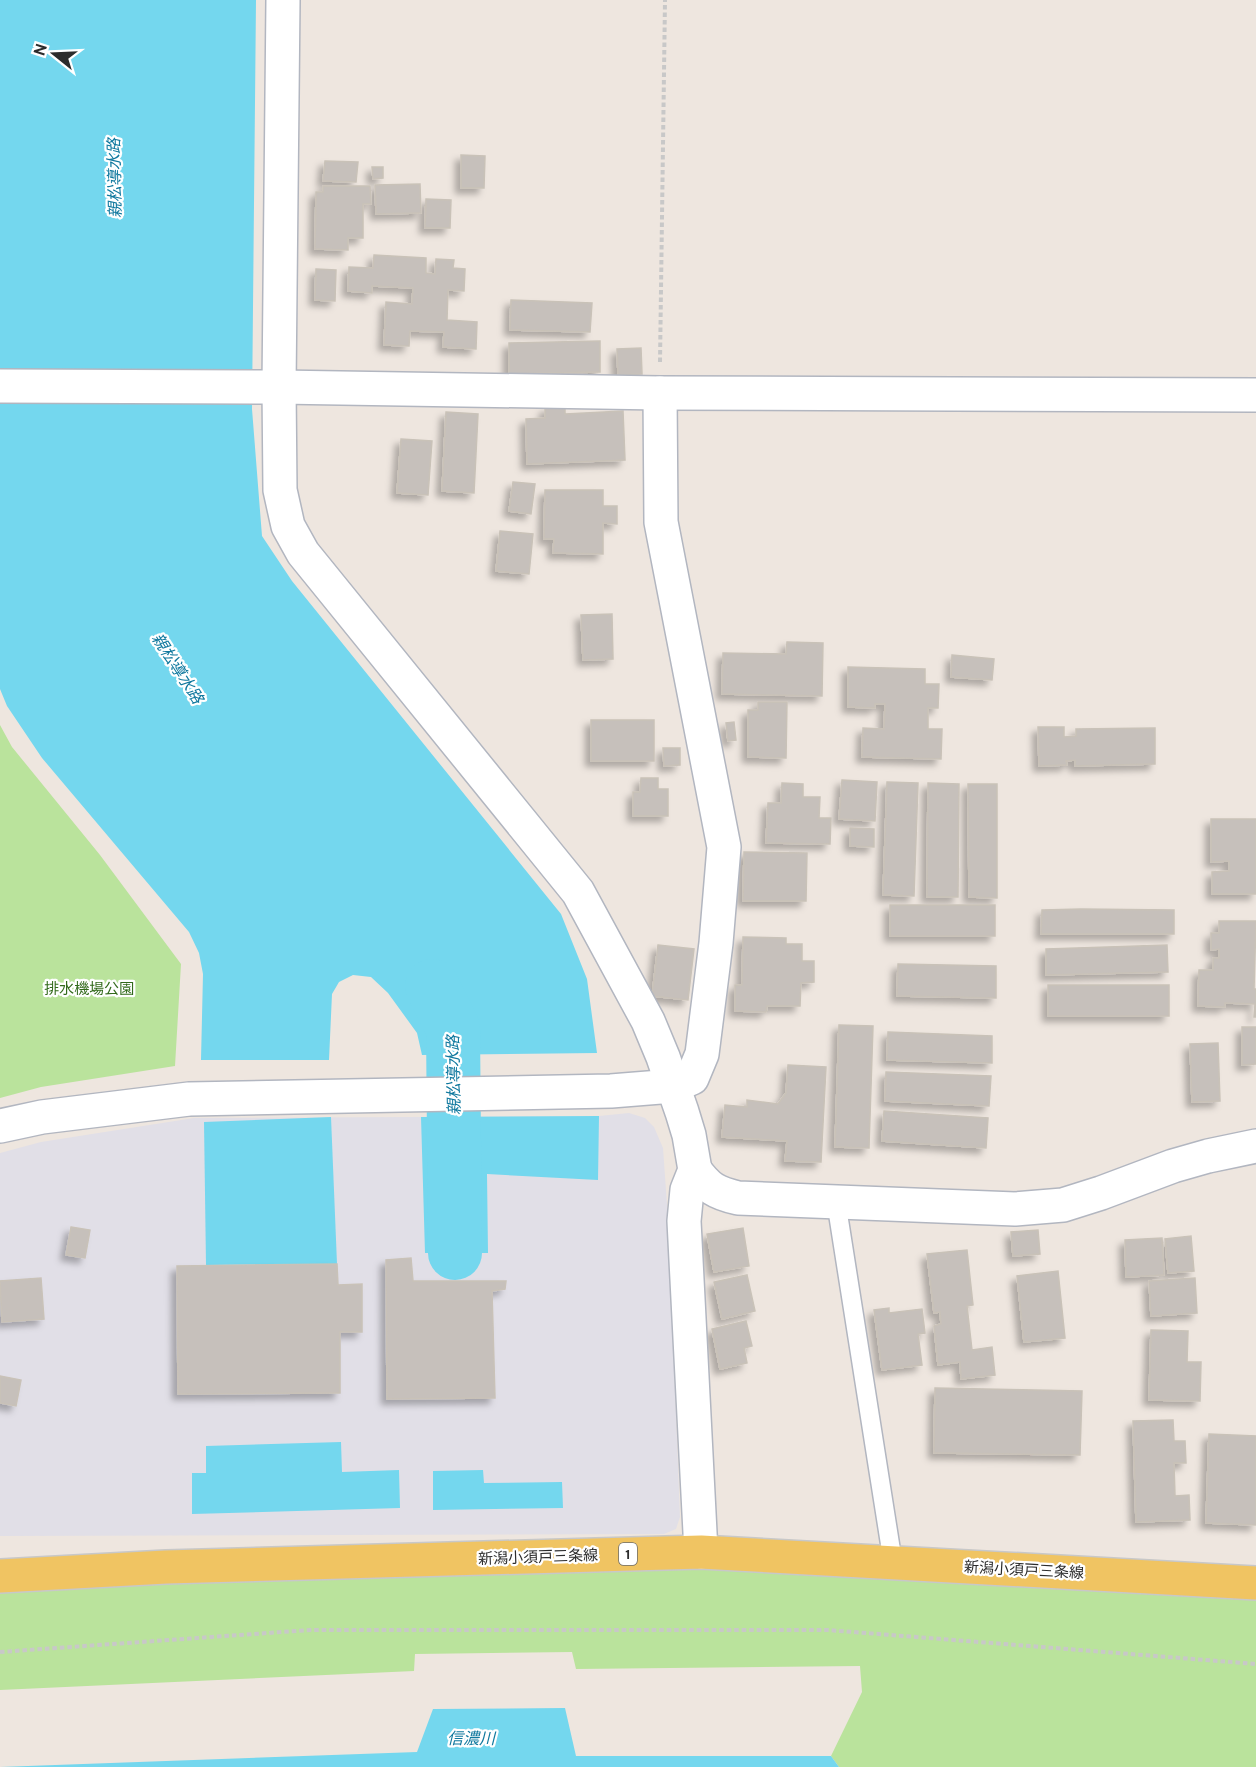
<svg xmlns="http://www.w3.org/2000/svg" width="1256" height="1767" font-family="Overpass,'Noto Sans JP',sans-serif">
<style>
.industrial{fill:#e1dfe7}
.green{fill:#bae39c}
.water{fill:#74d7ee}
.lines{fill:none;stroke-linecap:round;stroke-linejoin:round}
.river{stroke:#74d7ee;stroke-width:54}
.building{fill:#c6c0bb;stroke:#c9c2b8;stroke-width:1.5;filter:url(#shadow)}
.service-casing{stroke:#b2b6c0;stroke-width:21}
.minor-casing{stroke:#b2b6c0;stroke-width:36}
.tertiary-casing{stroke:#b2b6c0;stroke-width:36}
.primary-casing{stroke:#c8c8c8;stroke-width:36}
.path{stroke:#c8c8c8;stroke-width:4;stroke-dasharray:4.5 3;stroke-linecap:butt}
.service{stroke:#fff;stroke-width:18}
.minor{stroke:#fff;stroke-width:33}
.tertiary{stroke:#fff;stroke-width:33}
.primary{stroke:#f0c462;stroke-width:33}
.labels{text-anchor:middle;stroke-width:4.5;stroke-linejoin:round;paint-order:stroke}
.shield{fill:#fff;stroke:#6b6b6b;stroke-width:1.5}
.shield-label{font-size:14px;font-weight:bold;fill:#2c2c2c}
.park-label{font-size:15px;fill:#326a1b;stroke:#fff}
.street-label{font-size:15px;fill:#2c2c2c;stroke:#fff}
.water-label{font-size:16px;font-style:italic;fill:#0f789e;stroke:#fff}
</style>
<defs>
<filter id="shadow"><feDropShadow dx="-5.5" dy="5.5" stdDeviation="3" flood-color="#0004"/></filter>
</defs>
<rect width="100%" height="100%" fill="#eee6df"/>
<polygon class="industrial" points="629,1113 645,1118 654,1127 663,1148 669,1233 680,1517 676,1529 664,1534 0,1536 0,1153 41,1142 194,1118 599,1116"/>
<g class="green">
<polygon points="0,725 12,747 100,855 181,964 175,1066 41,1087 0,1098"/>
<polygon points="717,1569 1065,1583 1256,1600 1256,1767 839,1767 831,1756 862,1692 860,1666 576,1669 572,1652 415,1654 414,1671 0,1690 0,1591 196,1579"/>
</g>
<g class="water">
<polygon points="0,0 256,0 252,409 262,536 292,581 561,914 587,979 597,1053 422,1055 417,1033 388,993 371,977 353,975 339,982 332,994 329,1060 201,1060 203,974 199,953 189,932 42,758 7,706 0,689"/>
<polygon points="599,1116 598,1180 487,1174 488,1253 425,1253 421,1117"/>
<polygon points="331,1117 337,1264 206,1265 204,1122"/>
<polygon points="341,1442 342,1472 399,1470 400,1508 192,1514 192,1473 206,1473 206,1446"/>
<polygon points="483,1470 484,1483 562,1482 563,1508 433,1510 433,1471"/>
<polygon points="565,1708 576,1756 831,1756 839,1767 0,1767 417,1752 433,1709"/>
</g>
<g class="lines">
<polyline class="river" points="432,986 453,1028 455,1253"/>
</g>
<g class="building">
<polygon points="461,155 485,156 484,188 461,188"/>
<polygon points="325,161 358,162 356,182 323,181"/>
<polygon points="372,167 383,167 383,178 373,179"/>
<polygon points="420,184 421,213 376,214 375,185"/>
<polygon points="323,186 370,186 371,204 363,204 363,238 348,238 348,250 315,249 316,192 323,192"/>
<polygon points="426,199 451,200 450,228 425,228"/>
<polygon points="374,255 426,258 426,273 435,274 436,259 454,260 453,268 465,269 464,291 448,290 447,320 477,322 476,349 443,347 444,332 410,331 409,346 384,345 386,302 412,304 413,288 372,286 372,293 348,291 349,267 373,268"/>
<polygon points="316,269 336,270 335,301 315,300"/>
<polygon points="511,300 592,303 590,332 510,330"/>
<polygon points="600,341 600,372 509,374 509,343"/>
<polygon points="641,348 642,374 618,375 617,349"/>
<polygon points="565,407 565,414 623,411 625,460 527,464 526,419 545,418 545,408"/>
<polygon points="446,412 478,414 474,493 442,491"/>
<polygon points="401,439 432,441 428,495 397,493"/>
<polygon points="513,482 535,484 531,514 509,511"/>
<polygon points="545,490 603,490 603,506 617,506 617,524 603,523 603,554 553,553 554,539 544,539"/>
<polygon points="500,531 533,534 529,574 496,571"/>
<polygon points="612,614 613,659 583,660 581,615"/>
<polygon points="787,642 823,643 822,696 722,694 723,653 786,654"/>
<polygon points="952,655 994,659 992,680 951,677"/>
<polygon points="848,667 925,669 925,684 939,684 938,708 928,708 928,729 942,729 941,759 862,757 863,728 884,729 885,704 875,704 875,708 848,707"/>
<polygon points="758,702 787,702 786,758 748,757 748,710 758,710"/>
<rect x="591" y="720" width="63" height="41"/>
<polygon points="734,722 736,740 728,741 726,723"/>
<polygon points="1038,727 1064,727 1064,737 1076,736 1076,729 1155,728 1155,764 1075,766 1075,760 1066,761 1067,765 1039,766"/>
<polygon points="663,748 680,748 680,765 664,766"/>
<polygon points="641,778 658,778 658,789 668,789 668,816 633,816 633,792 640,792"/>
<polygon points="842,780 877,782 875,821 839,819"/>
<polygon points="887,782 918,783 914,896 883,895"/>
<polygon points="782,783 803,784 803,797 820,797 819,818 831,818 830,844 766,843 768,803 781,803"/>
<polygon points="928,783 959,784 958,897 927,897"/>
<polygon points="968,784 997,784 997,898 969,897"/>
<polygon points="1211,819 1256,819 1256,894 1212,894 1212,872 1229,871 1229,861 1211,862"/>
<polygon points="850,828 874,829 874,847 850,846"/>
<polygon points="744,852 807,853 806,901 743,901"/>
<rect x="890" y="905" width="105" height="31"/>
<polygon points="1081,909 1174,910 1174,934 1041,934 1042,910"/>
<polygon points="1219,921 1256,921 1254,989 1256,989 1256,1017 1254,1017 1255,1004 1225,1003 1225,1007 1198,1006 1199,970 1213,970 1213,958 1219,958 1219,949 1211,950 1211,933 1219,933"/>
<polygon points="743,937 786,938 786,944 802,944 802,961 814,961 814,982 801,983 800,1006 767,1006 766,1012 735,1011 735,985 742,985"/>
<polygon points="658,945 694,949 688,1000 652,996"/>
<polygon points="1167,945 1168,972 1046,975 1046,949"/>
<polygon points="898,964 996,966 996,998 897,996"/>
<rect x="1048" y="985" width="121" height="31"/>
<polygon points="839,1025 873,1026 869,1148 835,1147"/>
<polygon points="1242,1027 1256,1027 1256,1064 1242,1065"/>
<polygon points="888,1032 992,1036 992,1063 887,1060"/>
<polygon points="1218,1043 1220,1101 1192,1102 1190,1044"/>
<polygon points="788,1065 826,1067 821,1162 785,1161 787,1141 722,1137 725,1105 747,1107 747,1100 778,1104 786,1093"/>
<polygon points="886,1072 991,1076 989,1106 885,1101"/>
<polygon points="884,1111 988,1118 986,1148 882,1141"/>
<polygon points="71,1227 90,1230 85,1258 66,1255"/>
<polygon points="743,1228 749,1266 714,1272 707,1234"/>
<polygon points="1038,1230 1040,1254 1013,1256 1011,1232"/>
<polygon points="1191,1236 1194,1271 1168,1273 1165,1239"/>
<polygon points="1162,1238 1164,1275 1126,1277 1125,1240"/>
<polygon points="967,1250 973,1305 967,1306 972,1350 992,1347 995,1375 961,1379 960,1362 938,1365 934,1326 941,1324 940,1312 934,1313 927,1254"/>
<polygon points="411,1258 413,1281 506,1281 505,1289 492,1291 495,1398 387,1399 386,1260"/>
<polygon points="337,1264 338,1285 362,1284 362,1332 340,1332 340,1393 178,1394 177,1266"/>
<polygon points="1058,1271 1065,1338 1024,1342 1017,1276"/>
<polygon points="747,1275 755,1311 722,1319 714,1282"/>
<polygon points="41,1278 44,1319 2,1322 0,1281"/>
<polygon points="1195,1278 1197,1313 1151,1316 1149,1281"/>
<polygon points="889,1308 889,1313 922,1309 925,1333 918,1334 922,1365 882,1370 874,1310"/>
<polygon points="746,1321 752,1346 744,1348 747,1363 720,1369 712,1329"/>
<polygon points="1151,1330 1188,1331 1187,1362 1201,1362 1200,1401 1149,1400"/>
<polygon points="0,1376 21,1380 16,1406 0,1403"/>
<polygon points="935,1388 1082,1391 1080,1455 934,1453"/>
<polygon points="1173,1420 1174,1441 1185,1441 1186,1463 1174,1463 1175,1496 1189,1495 1190,1520 1136,1522 1133,1421"/>
<polygon points="1209,1434 1256,1436 1256,1525 1206,1523"/>
</g>
<g class="lines">
<defs>
<polyline id="service" points="836,1201 893,1563"/>
<g id="minor">
<polyline points="283,0 279,387 280,490 288,526 303,553 578,892 648,1021 663,1057 682,1112 689,1135 695,1170 687,1190 684,1221 701,1552"/>
<polyline points="0,386 279,387 660,393 1256,395"/>
<polyline points="0,1126 42,1117 189,1099 611,1091 673,1086 692,1078 702,1054 716,943 724,847 661,522 660,393"/>
</g>
<path id="tertiary" d="M695,1170c13,18 21,23 43,28l277,11 48,-4 38,-12 72,-27 35,-10 48,-10"/>
<polyline id="primary" points="0,1576 166,1567 701,1552 1256,1583"/>
</defs>
<use href="#service" class="service-casing"/>
<use href="#minor" class="minor-casing"/>
<use href="#tertiary" class="tertiary-casing"/>
<use href="#primary" class="primary-casing"/>
<g class="path">
<polyline points="660,362 665,0"/>
<polyline points="0,1652 310,1630 828,1630 1256,1664"/>
</g>
<use href="#service" class="service"/>
<use href="#minor" class="minor"/>
<use href="#tertiary" class="tertiary"/>
<use href="#primary" class="primary"/>
</g>
<g class="labels">
<rect class="shield" x="619" y="1543" width="18" height="22" rx="4.5"/>
<g class="shield-label">
<text x="628" y="1559">1</text>
</g>
<g class="park-label">
<text x="89" y="994">排水機場公園</text>
</g>
<g class="street-label">
<text transform="translate(538 1557) rotate(-2)" y="5">新潟小須戸三条線</text>
<text transform="translate(1024 1570) rotate(3)" y="5">新潟小須戸三条線</text>
</g>
<g class="water-label">
<text transform="translate(114 178) rotate(-91)" y="6">親松導水路</text>
<text transform="translate(178 668) rotate(57)" y="6">親松導水路</text>
<text transform="translate(453 1075) rotate(-91)" y="6">親松導水路</text>
<text x="471" y="1744">信濃川</text>
</g>
</g>
<g transform="translate(54 54) rotate(288)" stroke="#ffffff" stroke-width="4.5" paint-order="stroke">
<path d="M0-4.5L10 22L0 15L-10 22Z" fill="#2c2c2c"/>
<text y="-9" font-size="16" font-weight="bold" text-anchor="middle" fill="#2c2c2c">N</text>
</g>
</svg>
